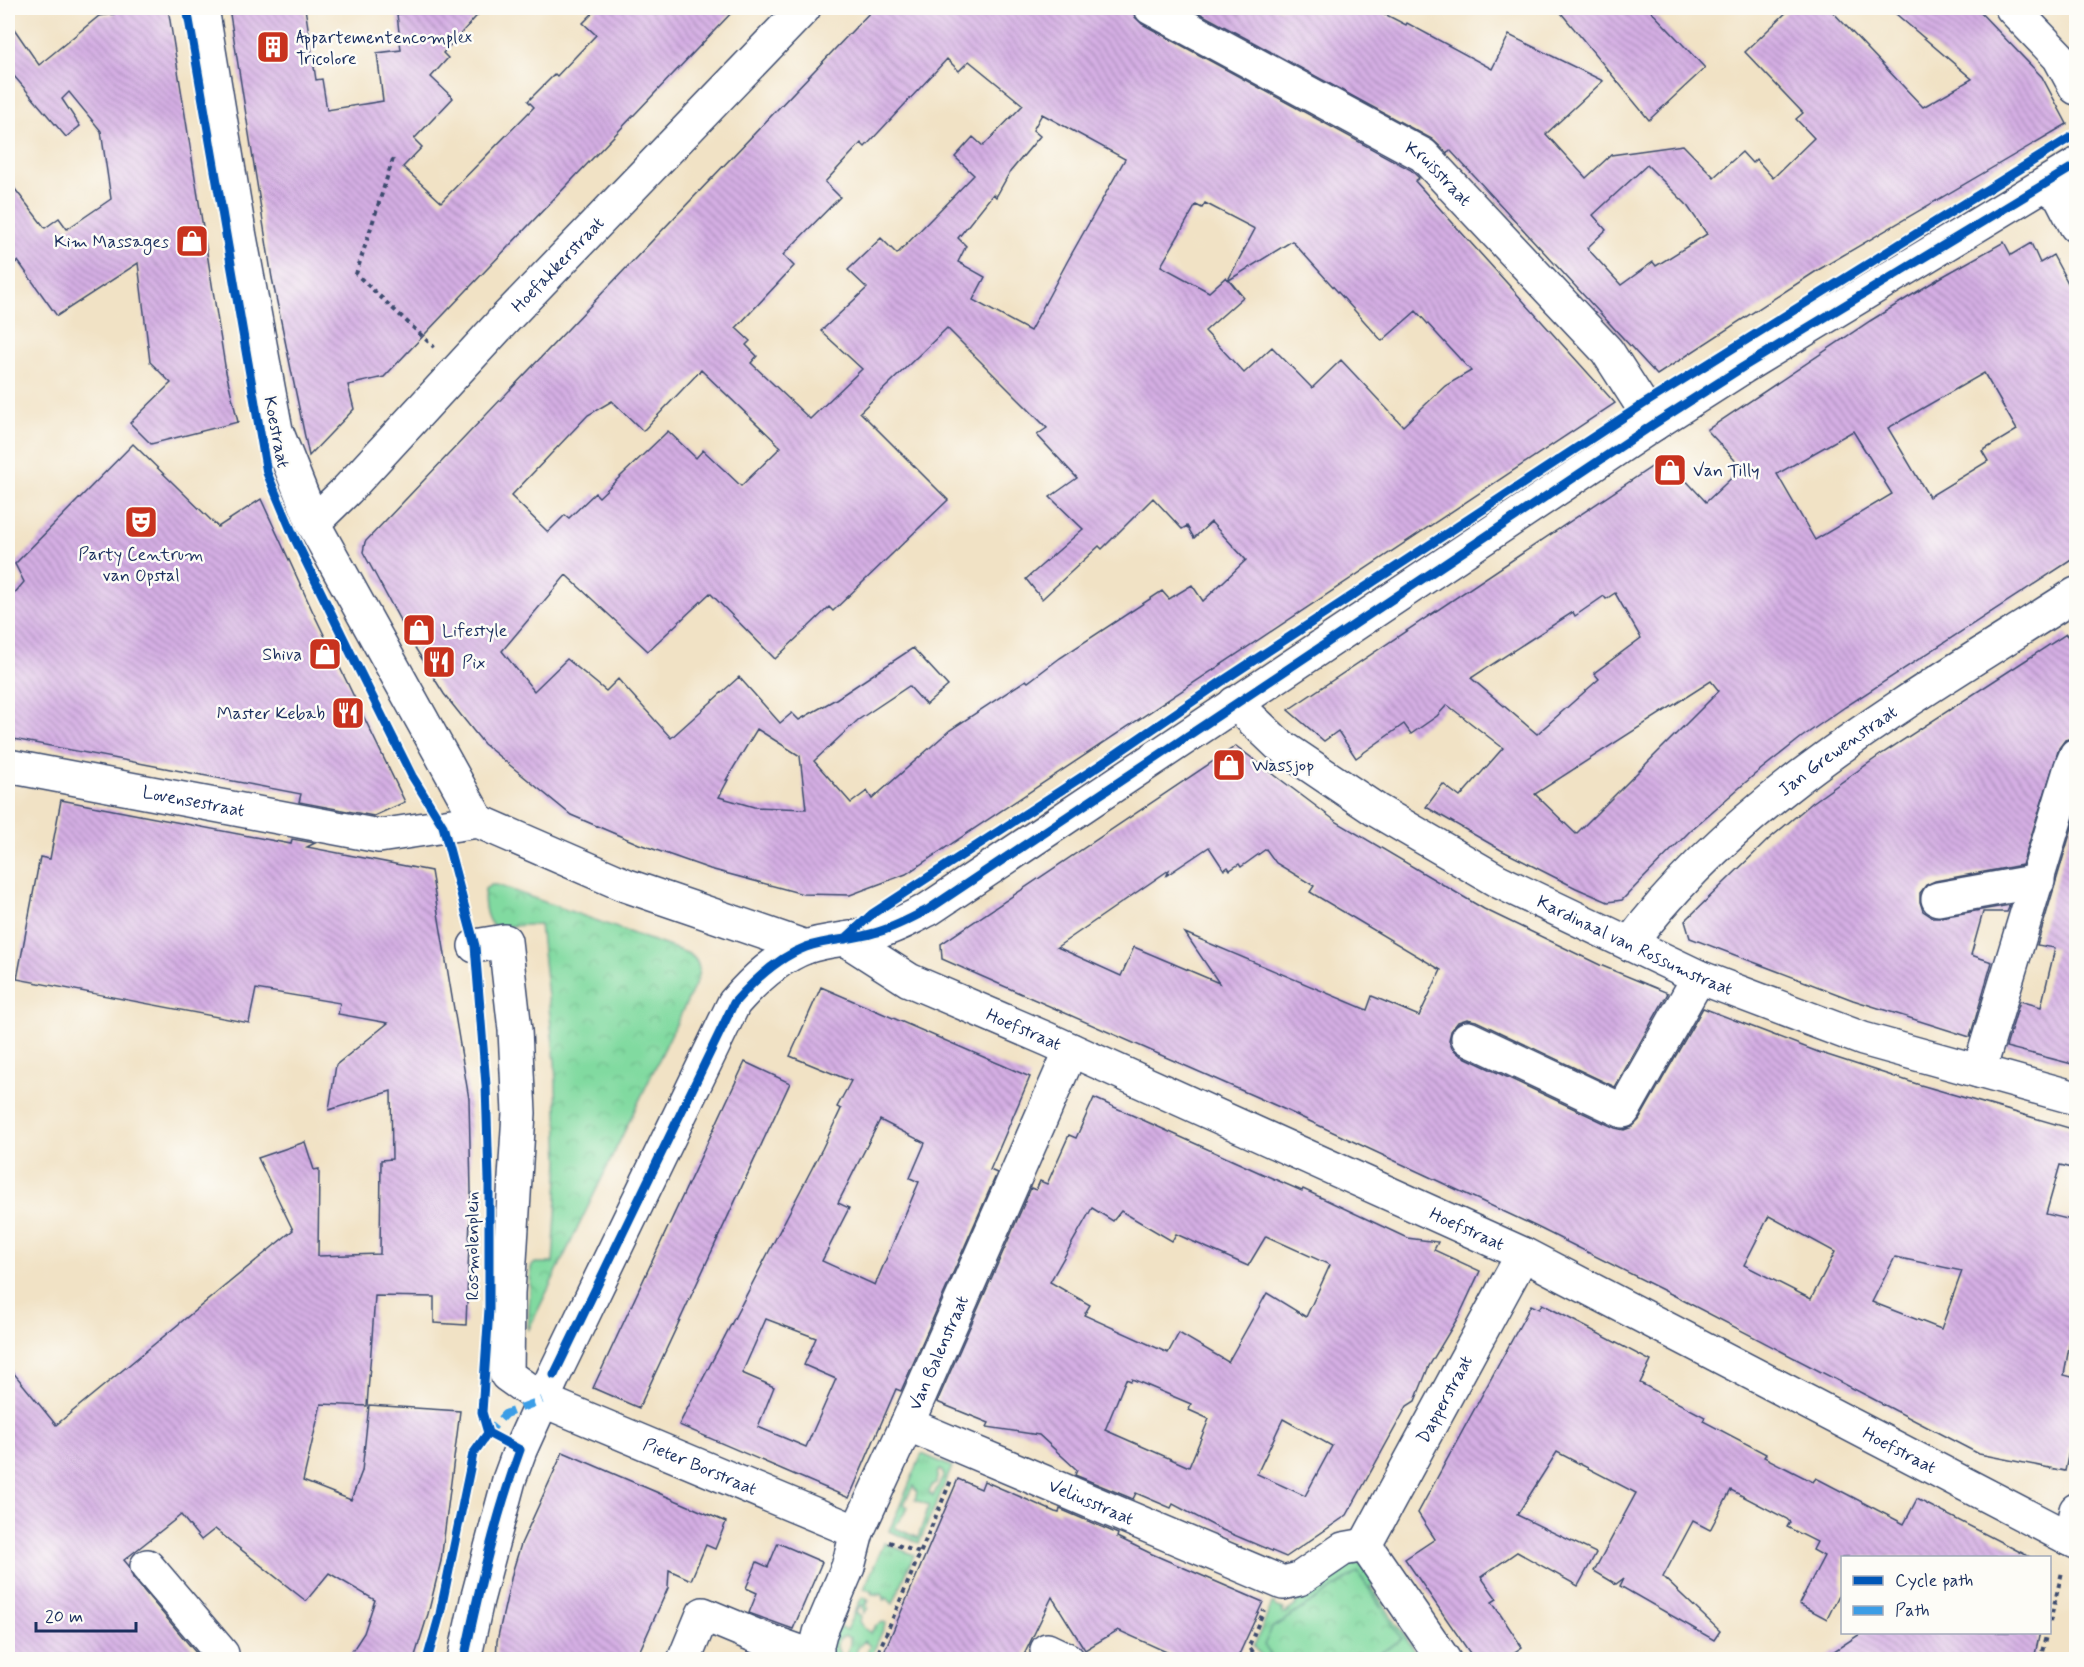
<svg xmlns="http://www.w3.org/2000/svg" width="2084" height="1667" font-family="Mynerve,sans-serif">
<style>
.grass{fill:url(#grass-tufts);stroke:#4e847f;stroke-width:1.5;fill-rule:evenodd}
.park{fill:url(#park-crowns);stroke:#4e847f;stroke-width:1.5}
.building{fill:url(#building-back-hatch);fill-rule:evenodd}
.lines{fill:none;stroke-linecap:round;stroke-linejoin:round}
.minor-casing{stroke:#3b4a6d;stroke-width:36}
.path{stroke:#3b4a6d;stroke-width:4;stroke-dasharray:4.5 4.5;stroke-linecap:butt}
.minor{stroke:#fff;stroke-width:33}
.quiet{stroke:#3b9de6;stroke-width:8;stroke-dasharray:15 8;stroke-linecap:butt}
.cycleway-casing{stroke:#fdfcf7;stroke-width:13}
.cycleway{stroke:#0057b8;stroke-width:9}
.labels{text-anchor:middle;stroke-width:5;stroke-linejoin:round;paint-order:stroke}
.poi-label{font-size:18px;fill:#1b2f5e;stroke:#fdfcf7;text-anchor:start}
.street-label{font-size:18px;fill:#1b2f5e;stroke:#fdfcf7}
</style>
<defs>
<pattern id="grass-tufts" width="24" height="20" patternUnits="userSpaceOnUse" patternTransform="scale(1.5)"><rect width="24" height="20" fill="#81daa0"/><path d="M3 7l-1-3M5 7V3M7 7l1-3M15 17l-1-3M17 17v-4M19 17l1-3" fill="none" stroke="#6fbb8c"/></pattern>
<pattern id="park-crowns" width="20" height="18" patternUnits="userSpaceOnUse" patternTransform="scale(1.5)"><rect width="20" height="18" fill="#81daa0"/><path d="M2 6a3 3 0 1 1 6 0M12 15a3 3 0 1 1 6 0" fill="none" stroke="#6fbb8c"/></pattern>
<pattern id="building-back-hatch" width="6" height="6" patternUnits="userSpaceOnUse" patternTransform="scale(1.5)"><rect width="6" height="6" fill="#d5afe4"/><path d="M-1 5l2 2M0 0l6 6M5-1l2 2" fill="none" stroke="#ac8fbc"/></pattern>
</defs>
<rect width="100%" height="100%" fill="#fdfcf7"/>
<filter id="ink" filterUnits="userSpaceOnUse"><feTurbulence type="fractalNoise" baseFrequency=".0167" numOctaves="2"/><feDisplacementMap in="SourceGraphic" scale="12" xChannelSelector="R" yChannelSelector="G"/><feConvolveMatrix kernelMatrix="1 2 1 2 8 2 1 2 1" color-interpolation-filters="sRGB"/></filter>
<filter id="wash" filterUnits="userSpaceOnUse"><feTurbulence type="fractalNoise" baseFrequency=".008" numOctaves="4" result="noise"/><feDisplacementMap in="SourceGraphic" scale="24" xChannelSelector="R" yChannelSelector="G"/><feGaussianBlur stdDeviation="1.35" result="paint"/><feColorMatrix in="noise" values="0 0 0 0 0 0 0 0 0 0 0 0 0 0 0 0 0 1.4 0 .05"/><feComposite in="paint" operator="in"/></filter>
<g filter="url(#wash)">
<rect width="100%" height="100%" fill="#f1e2c5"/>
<g class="grass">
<path d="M922,1454l30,13 -33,76 -30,-12zM941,1470l3,5 -11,21 -4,-4 4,-8 3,-1 2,-12zM913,1486l4,6 -2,8 14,5 -11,33 -23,-10c2,-8 10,-13 13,-21l-4,-3z"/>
<polygon points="884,1543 914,1555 893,1604 887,1598 884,1600 884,1596 883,1598 882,1594 877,1595 877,1592 876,1594 872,1594 872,1590 871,1592 868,1589 867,1590 864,1589"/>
<polygon points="1355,1562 1362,1565 1377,1580 1371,1586 1420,1659 1395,1659 1375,1649 1322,1659 1264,1659 1254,1646 1272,1604 1275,1603 1275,1606 1284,1609 1282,1611 1285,1613 1296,1605 1295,1603 1342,1573 1339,1567"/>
<path d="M862,1597l5,2v2l2,-1 -3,5 2,3 -4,5 -1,-8 -3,1 -4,6 5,4 -1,5 4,7 6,5 6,-8 7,-3 3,1 -16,36h-6l6,-13 -6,-5 -7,8 -2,10 -25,1 3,-35 13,5zM845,1636l5,2v6l-5,13 -5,-1 -3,-10 1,-6z"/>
</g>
<g class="park">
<path d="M491,885h6l190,68c12,6 15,17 9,30l-168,348 3,-64 4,-4h18l6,-102 -4,-99 -15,-138 -41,3 -7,-2c-7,-8 -9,-25 -7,-36z"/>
<polygon points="1358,1572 1402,1639 1371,1659 1273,1659 1264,1645 1272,1628"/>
</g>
<g id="blocks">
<g class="building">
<polygon points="112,8 168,8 226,372 238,422 151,444 130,423 171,383 150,362 138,263 57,316 18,261 8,268 8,180 45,228 59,218 67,229 111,199 101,131 69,92 62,99 80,126 66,137 8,69 8,20 39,65 99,16 114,14"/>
<polygon points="229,8 305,8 316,80 322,79 327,110 383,101 377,53 401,50 397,14 442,8 484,8 443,53 448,58 431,77 453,98 414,139 422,147 403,167 441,202 534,107 528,101 555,74 557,76 596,35 583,23 598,8 736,8 384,377 348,385 354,409 309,456 272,278"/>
<path d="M874,8h258l3,9 7,7 269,146 8,8 -4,3 200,222 -709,471 -56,21 -47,-1 -93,-25 -71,-25 -68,-29 -87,-71 -40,-50 -30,-48 -51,-94 2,-10zM947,59l12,12 10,-10 54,44 -40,41 -10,-9 -18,20 19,18 -77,79 -16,-16 -33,32 19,18 -46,43 41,38 -52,50 -59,-56 6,-7 -11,-11 4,-4 -14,-13 58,-62 -11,-11 57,-58 -15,-15 36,-39 4,4zM1042,114l83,45 -58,103 -37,69 -57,-31 12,-23 -27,-15 8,-16 -8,-8 35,-44 3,3 14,-25 30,-36 -7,-6zM1205,203l50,26 -27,51 -2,-3 -17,15 -48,-26 35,-61 6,3zM1292,241l90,100 34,-30 55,60 -26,15 -42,40 -62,-66 -29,28 -40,-41 -28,26 -39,-42 38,-34 -14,-17zM947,328l100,100 -10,7 40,43 -27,19 33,32 -57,50 16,20 57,-53 3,3 51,-51 29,31 5,-3 7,12 17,-16 35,38 -43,41 -11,-16 -23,14 -7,-8 -102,67 -32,24 -2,-2 -76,50 -78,69 -5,-8 -16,12 -37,-42 44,-41 51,-34 17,19 22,-19 -35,-38 -77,51 -37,21 -7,-7 -12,10 -41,-46 -68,61 -53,-59 -12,12 -39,-32 -33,32 -32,-40 64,-76 82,76 62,-58 65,66 54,-52 4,4 115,-111 -88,-88zM701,370l80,77 -40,39 -38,-36 -7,8 -28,-27 -69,66 -4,-4 -26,25 -4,-3 -17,17 -37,-36 77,-81 24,-14 31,30zM757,729l43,27 6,53 -52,-2 -35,-10 9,-17h-2z"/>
<path d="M1190,8h183l33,17 1,-2 85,46 17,-34 94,46 -57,53 40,44 25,-23 72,-10 31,32 28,-25 10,11 4,-4 17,19 41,-40 -18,-19 7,-6 -58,-61 46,-44h38l94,99 49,-28 -83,-71h87l66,69 25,47 -249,146 -161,105 -207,-225 -3,3 -15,-14zM1647,165l39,39 21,30 -51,32 -3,-4 -32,23 -34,-37 19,-18 -13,-15z"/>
<polygon points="1557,8 1648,8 1705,68 1649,120"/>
<path d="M2004,242l7,13 20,-12 9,20 13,-8 23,43v259l-231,150 -43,30 -48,38 -63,55 -69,70 -14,2 -32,-14 -75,-38 -75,-43 17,-23 17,13 43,-49 -53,-41 -3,-2 -10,11 -26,18 -7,-10 -48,34 -18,-27 -14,10 -36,-31 377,-252 41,44 36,-34 -35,-38 163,-109 68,-42zM1984,373l33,57 -35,21 6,10 -59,36 -41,-69zM1853,431l39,63 -77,46 -38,-66zM1615,593l26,45 -47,35 5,6 -62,55 -66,-56 102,-66 2,4 29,-20 2,3zM1711,681l8,10 -143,143 -41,-40z"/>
<polygon points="133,444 218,527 261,499 312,610 405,802 374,816 299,802 301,794 8,738 8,601 24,582 15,564"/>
<polygon points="2066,634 2076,650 2076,737 2065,740 2059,748 2022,865 1935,881 1926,885 1920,893 1920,902 1923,911 1932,917 1941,917 2010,905 2007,912 1983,912 1971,955 1992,962 1970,1037 1853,1000 1690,938 1685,921 1769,839 1812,803 1883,753"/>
<path d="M1236,746l101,76 147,87 116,56 68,28 -53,94 -139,-66 -9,-2 -9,3 -7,9 -2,9 3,8 8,7 155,73 9,2 8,-3 7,-7 64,-112 115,44 99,32 159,46v39l-16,-4 -14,49 30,7v88l-12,66 12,3v40l-11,53 -86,-17 -306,-159 -138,-69 -258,-120 -335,-147 -1,-15zM1209,847l15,23 4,-3 2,3 9,-6 2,3 25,-18 10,14 38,23 -4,6 131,78 -22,46 -47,-20 -5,14 -182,-77 34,50 -85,-36 -13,29 -64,-29 112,-77 -2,5zM1769,1216l66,36 -24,47 -67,-34zM1895,1257l67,14 -21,58 -69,-27z"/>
<polygon points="61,800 291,844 292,839 315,843 307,847 431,871 469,1099 471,1191 466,1325 434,1323 434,1297 375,1296 367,1406 321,1404 303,1481 351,1500 362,1471 369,1405 460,1411 441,1561 428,1614 414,1659 347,1659 364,1633 375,1600 329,1573 306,1601 215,1529 201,1540 181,1515 124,1560 129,1566 133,1578 197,1654 197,1659 8,1659 8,1366 56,1425 293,1230 258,1158 305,1142 314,1170 319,1169 318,1256 380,1254 381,1160 392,1159 391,1091 329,1110 336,1065 388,1023 338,1014 340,1003 256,989 249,1023 17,979 40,857 50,859"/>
<polygon points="2076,814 2076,1065 2006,1047 2020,1001 2041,1007 2055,948 2037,945"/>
<path d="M821,987l209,90 -40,93 7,3 -96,218 -5,-2 -47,109 -170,-73 143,-276 19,-40 -4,-2 14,-26 -61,-25zM880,1120l45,23 -15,35 9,4 -44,103 -53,-24 27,-53 -11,-5zM766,1319l50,19 -12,27 32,14 -30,68 -48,-20 16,-40 -32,-14z"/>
<polygon points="745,1062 790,1083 639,1408 593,1388"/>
<path d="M1094,1098l171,77 37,16 1,-2 104,49 31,4 -4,8 46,21 -20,43 -31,52 -14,35 -8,5 -60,109 -61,42 -66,-28 -47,-25 -2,4 -35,-15 -3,6 -58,-24 2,-5 -38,-35 -52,-8 2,-4 -52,-21 94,-214 5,2 4,-9 7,3 22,-49 7,3zM1092,1208l21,13 8,-10 51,30 4,-7 72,32 18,-30 64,29 -24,52 -39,-24 -39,69 -49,-29 -11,20 -84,-38 6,-10 -40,-23zM1126,1379l5,2 1,-2 59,25 -2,6 20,9 -20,48 -84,-37zM1283,1419l49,27 -27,50 -48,-22z"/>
<polygon points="1542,1304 1651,1361 1640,1383 1705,1417 1703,1421 1766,1454 1764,1457 1813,1482 1816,1478 1904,1524 1917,1499 2030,1557 1842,1557 1842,1589 1827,1619 1799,1604 1824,1556 1813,1550 1817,1542 1787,1527 1790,1522 1787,1519 1731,1490 1710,1530 1693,1521 1663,1577 1720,1631 1714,1640 1620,1586 1624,1578 1616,1584 1594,1571 1636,1493 1557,1452 1517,1515 1596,1553 1578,1586 1517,1552 1481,1577 1497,1599 1492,1602 1522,1647 1504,1659 1474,1659 1405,1559 1435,1539 1418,1513 1531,1305 1539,1309"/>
<polygon points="563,1452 726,1522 715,1549 706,1545 691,1580 669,1570 668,1588 636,1659 496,1659 497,1641 513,1570 521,1544"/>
<polygon points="958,1479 981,1489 984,1481 1055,1512 1059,1513 1060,1509 1118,1534 1117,1537 1152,1554 1263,1602 1237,1659 1182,1659 1118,1630 1085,1650 1052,1597 1022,1659 881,1659"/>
<polygon points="778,1543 822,1562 793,1629 749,1613 757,1593 746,1588 757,1562 768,1567"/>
<polygon points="1863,1632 2040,1632 2034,1659 1822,1659"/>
</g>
</g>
</g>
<g filter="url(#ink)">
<use href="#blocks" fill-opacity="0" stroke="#3b4a6d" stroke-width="1.5"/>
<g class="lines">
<defs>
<g id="minor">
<polyline points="202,8 238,226 276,430 313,523 478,821"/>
<path id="s1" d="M1151,8l272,147 184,196 47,73"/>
<polyline points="2012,8 2059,57 2076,88"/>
<polyline points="2044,185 2060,195 2076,226"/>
<path id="s2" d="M313,523l34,-33 158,-171 299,-311"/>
<path id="s3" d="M1235,703l43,41 98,66 122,71 201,96 164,62 213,59"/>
<path id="s4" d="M8,766l371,70 99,-15 147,64 181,62"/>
<polyline points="1938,899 2038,881"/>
<path id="s5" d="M845,939l64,41 138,59 476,215 553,288"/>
<path id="s6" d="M1630,944c111,-151 291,-250 446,-350"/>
<path id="s7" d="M475,946l30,-5 10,89 4,83 -11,180 -1,82 35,25 315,132"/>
<polyline points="1468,1038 1623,1111 1699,977"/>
<polyline points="1979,1071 2071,767 2076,755"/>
<path id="s8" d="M907,1424l376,159 16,-4 44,-30 22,-4 79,115"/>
<polyline points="2070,1539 2076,1510"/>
<path id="s9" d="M1365,1545l158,-291"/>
<polyline points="147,1566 222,1654 215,1660"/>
<polyline points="1047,1650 1068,1660"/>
<path d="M464,1660l13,-60 32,-120 11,-30 34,-75 180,-372c20,-23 43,-45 72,-56 22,-8 46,-7 68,-14 20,-5 37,-15 55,-24l725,-485 89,-57 333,-202"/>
<polyline points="684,1660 703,1614 761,1638 817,1658"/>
<path id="s10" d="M817,1660v-15l3,-12 28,-66 9,-35 50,-108 164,-374"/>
</g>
</defs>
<use href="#minor" class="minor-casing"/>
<g class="path">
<polyline points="393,159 356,274 434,347"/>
<polyline points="889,1542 920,1553"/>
<polyline points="2050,1622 2062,1572"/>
<polyline points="875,1660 952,1478"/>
<polyline points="1258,1660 1249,1646 1264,1610"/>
<polyline points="2040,1660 2047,1632"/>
</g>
<use href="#minor" class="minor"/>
<polyline class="quiet" points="492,1435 488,1433 505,1414 542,1400"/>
<defs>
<g id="cycleway">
<polyline points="187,8 267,473 294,537 356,664 412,776 443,826 475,946 486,1085 489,1180 489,1309 482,1412 488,1433"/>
<polyline points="845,939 872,914 1100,765 1221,682 1642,405 2076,134"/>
<path d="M554,1375l180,-372c20,-23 43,-45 72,-56 22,-8 46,-7 68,-14 20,-5 37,-15 55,-24l725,-485 89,-57 333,-202"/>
<polyline points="427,1660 440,1614 473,1454 488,1433"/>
<path d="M464,1660c15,-71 31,-142 56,-210l-32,-17"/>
</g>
</defs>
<use href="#cycleway" class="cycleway-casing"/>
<use href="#cycleway" class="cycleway"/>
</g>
</g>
<defs>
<symbol id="building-square" viewBox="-11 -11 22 22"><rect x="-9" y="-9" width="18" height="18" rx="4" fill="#c8321e" stroke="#fdfcf7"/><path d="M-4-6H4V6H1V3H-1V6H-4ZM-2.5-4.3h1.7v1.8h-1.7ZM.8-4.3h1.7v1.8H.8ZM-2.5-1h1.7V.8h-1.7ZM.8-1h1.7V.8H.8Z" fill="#fff"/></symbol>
<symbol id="shop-square" viewBox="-11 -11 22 22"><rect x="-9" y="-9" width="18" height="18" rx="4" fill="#c8321e" stroke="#fdfcf7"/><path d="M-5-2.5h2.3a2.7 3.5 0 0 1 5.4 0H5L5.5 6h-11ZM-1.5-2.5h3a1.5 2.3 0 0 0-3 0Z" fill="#fff"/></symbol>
<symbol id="theatre-square" viewBox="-11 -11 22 22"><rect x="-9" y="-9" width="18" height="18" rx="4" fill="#c8321e" stroke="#fdfcf7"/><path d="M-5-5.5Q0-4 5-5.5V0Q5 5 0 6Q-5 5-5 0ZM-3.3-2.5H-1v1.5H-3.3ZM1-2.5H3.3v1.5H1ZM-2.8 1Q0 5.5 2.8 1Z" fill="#fff"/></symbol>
<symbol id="restaurant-square" viewBox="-11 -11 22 22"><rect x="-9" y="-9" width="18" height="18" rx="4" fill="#c8321e" stroke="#fdfcf7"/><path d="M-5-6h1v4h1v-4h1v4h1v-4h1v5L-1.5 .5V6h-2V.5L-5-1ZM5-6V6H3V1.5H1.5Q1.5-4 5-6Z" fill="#fff"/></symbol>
</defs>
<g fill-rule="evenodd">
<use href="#building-square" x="254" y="28" width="38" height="38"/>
<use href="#shop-square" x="173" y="222" width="38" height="38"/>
<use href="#shop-square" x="1651" y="451" width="38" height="38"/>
<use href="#theatre-square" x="122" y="503" width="38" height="38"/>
<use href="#shop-square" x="400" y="611" width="38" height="38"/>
<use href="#shop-square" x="306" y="635" width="38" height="38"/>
<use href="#restaurant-square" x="420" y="643" width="38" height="38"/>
<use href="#restaurant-square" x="329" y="694" width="38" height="38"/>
<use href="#shop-square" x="1210" y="746" width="38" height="38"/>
</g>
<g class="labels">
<g class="poi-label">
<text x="296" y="43">Appartementencomplex<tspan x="296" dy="21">Tricolore</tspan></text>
<text x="169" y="247" text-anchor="end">Kim Massages</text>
<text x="1693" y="476">Van Tilly</text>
<text x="141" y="560" text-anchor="middle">Party Centrum<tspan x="141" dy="21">van Opstal</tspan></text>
<text x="442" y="636">Lifestyle</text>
<text x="302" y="660" text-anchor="end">Shiva</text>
<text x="462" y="668">Pix</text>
<text x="325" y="719" text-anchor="end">Master Kebab</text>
<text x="1252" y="771">Wassjop</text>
</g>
<g class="street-label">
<text dy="6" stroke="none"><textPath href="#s1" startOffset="333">Kruisstraat</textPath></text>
<text dy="6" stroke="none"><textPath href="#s2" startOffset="356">Hoefakkerstraat</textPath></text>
<text transform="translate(277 432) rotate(79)" y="6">Koestraat</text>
<text dy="6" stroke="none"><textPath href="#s6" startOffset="285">Jan Grewenstraat</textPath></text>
<text dy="6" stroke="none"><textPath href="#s4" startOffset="189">Lovensestraat</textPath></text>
<text dy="6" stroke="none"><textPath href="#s3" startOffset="470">Kardinaal van Rossumstraat</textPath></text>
<text dy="6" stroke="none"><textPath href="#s5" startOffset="201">Hoefstraat</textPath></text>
<text dy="6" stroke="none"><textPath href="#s5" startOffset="687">Hoefstraat</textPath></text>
<text transform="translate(472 1246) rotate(-90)" y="6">Rosmolenplein</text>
<text dy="6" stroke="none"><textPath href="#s10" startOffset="332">Van Balenstraat</textPath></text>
<text dy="6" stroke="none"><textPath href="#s9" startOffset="166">Dapperstraat</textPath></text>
<text dy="6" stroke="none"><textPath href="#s5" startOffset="1173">Hoefstraat</textPath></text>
<text dy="6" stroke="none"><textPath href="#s7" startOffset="680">Pieter Borstraat</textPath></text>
<text dy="6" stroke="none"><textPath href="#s8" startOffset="200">Veliusstraat</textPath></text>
</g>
</g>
<rect width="2084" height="1667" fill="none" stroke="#fdfcf7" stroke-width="30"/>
<rect x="1841" y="1556" width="210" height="78" fill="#fdfcf7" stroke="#a3aaba" stroke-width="1.5"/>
<rect x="1853" y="1576" width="30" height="9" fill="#0057b8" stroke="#a3aaba" stroke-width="1.5"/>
<text x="1895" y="1586" font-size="18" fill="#1b2f5e">Cycle path</text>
<rect x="1853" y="1606" width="30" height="9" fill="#3b9de6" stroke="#a3aaba" stroke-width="1.5"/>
<text x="1895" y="1616" font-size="18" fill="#1b2f5e">Path</text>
<path d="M36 1622v9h100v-9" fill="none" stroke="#1b2f5e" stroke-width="3"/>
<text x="45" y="1622" font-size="18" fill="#1b2f5e" stroke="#fdfcf7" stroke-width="4.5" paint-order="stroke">20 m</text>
</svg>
